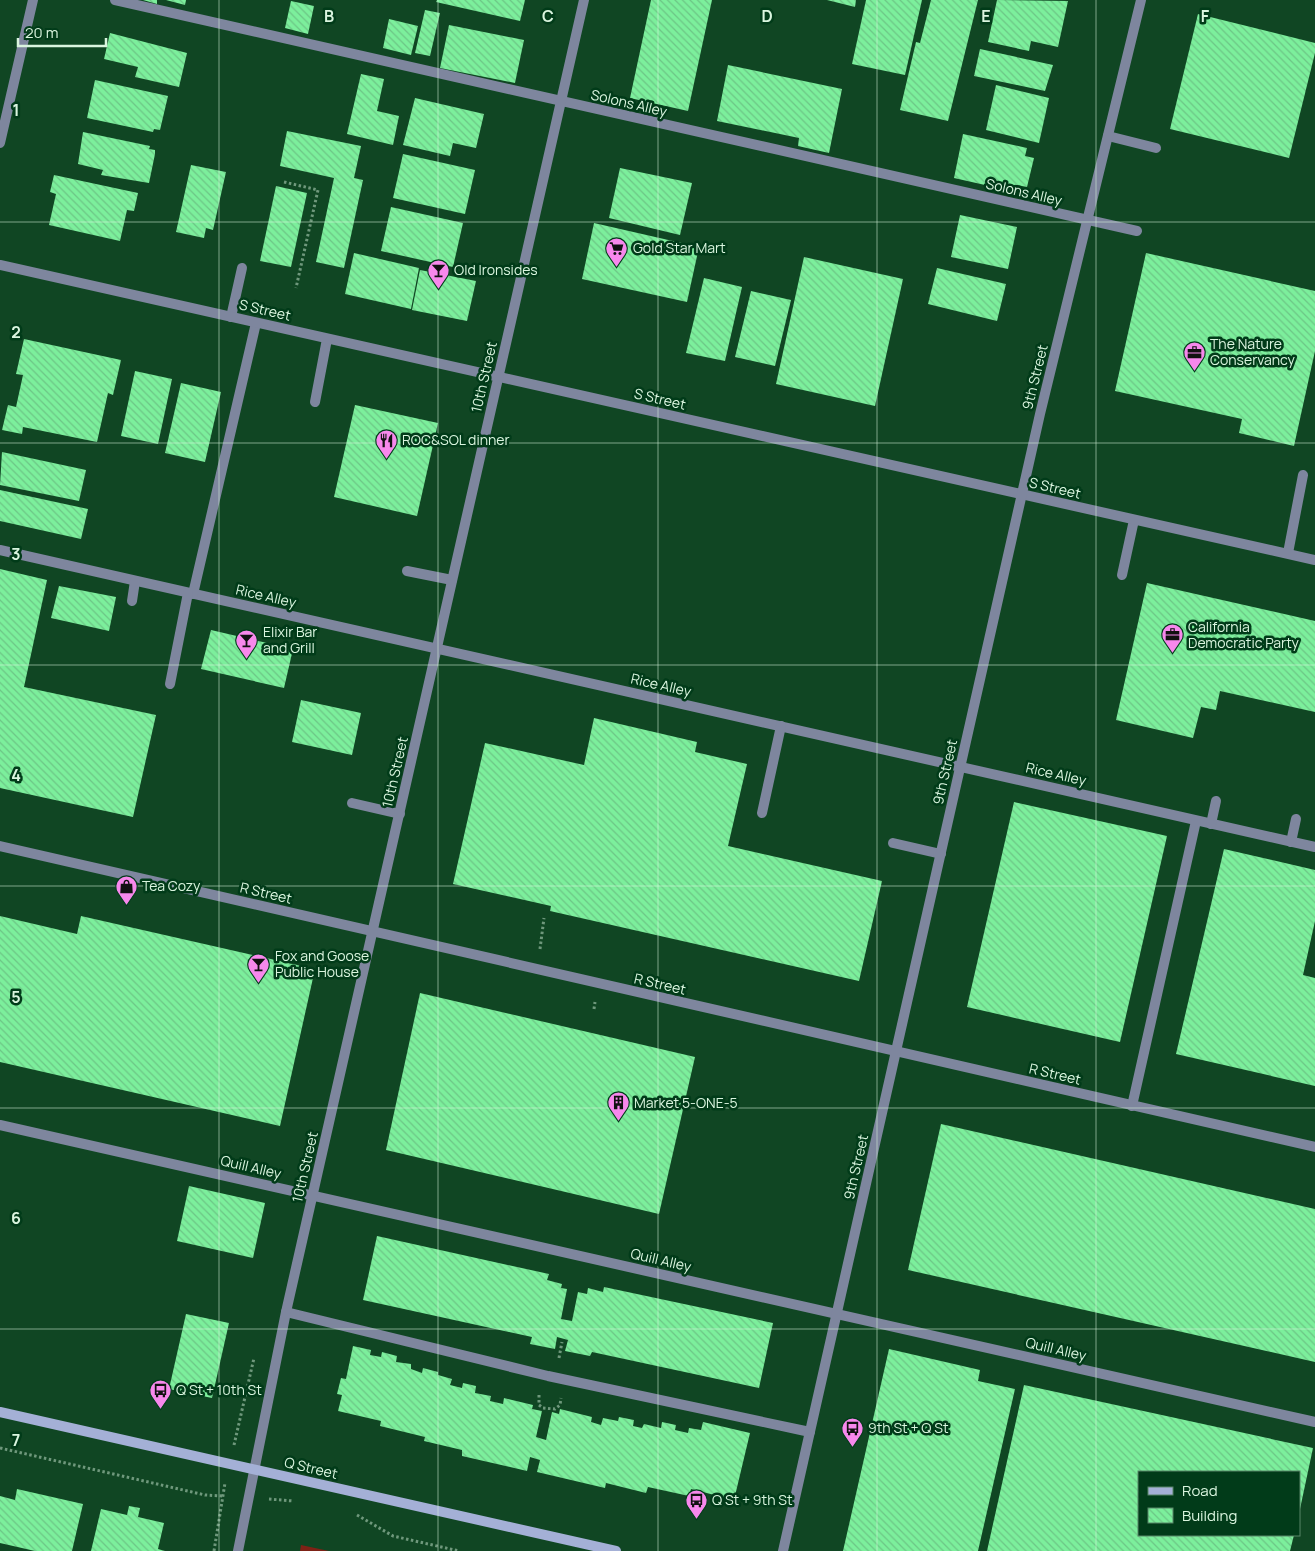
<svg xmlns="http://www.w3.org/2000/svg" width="1315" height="1551" font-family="Manrope,sans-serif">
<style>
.park{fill:#7e2216}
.building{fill:url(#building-back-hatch)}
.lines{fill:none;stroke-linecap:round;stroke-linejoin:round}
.path{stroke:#6f987c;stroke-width:3;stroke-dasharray:2.5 2.5;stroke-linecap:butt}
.service{stroke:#7e869e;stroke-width:10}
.minor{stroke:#7e869e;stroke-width:10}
.tertiary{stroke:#7e869e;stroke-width:10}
.secondary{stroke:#a4b0d6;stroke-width:10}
.grid{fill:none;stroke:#daf5df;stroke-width:1;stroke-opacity:0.55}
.labels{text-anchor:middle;stroke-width:5;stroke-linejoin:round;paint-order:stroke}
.street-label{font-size:14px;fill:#daf5df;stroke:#013b19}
.poi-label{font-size:14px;fill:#daf5df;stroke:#013b19;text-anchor:start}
.grid-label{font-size:16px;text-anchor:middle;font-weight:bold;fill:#daf5df;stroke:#013b19;stroke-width:5;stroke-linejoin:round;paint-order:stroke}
</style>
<defs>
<pattern id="building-back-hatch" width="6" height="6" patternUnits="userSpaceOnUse" patternTransform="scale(1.25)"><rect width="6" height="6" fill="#7cef9c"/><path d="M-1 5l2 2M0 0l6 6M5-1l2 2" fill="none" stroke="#6dc686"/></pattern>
</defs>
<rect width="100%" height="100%" fill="#104623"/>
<polygon class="park" points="301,1545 329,1551 300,1551"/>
<g class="building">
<polygon points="143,0 157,0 157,4"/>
<polygon points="166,0 186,0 185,5"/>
<polygon points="437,0 525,0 520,21 436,2"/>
<polygon points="651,0 712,0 688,111 630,98"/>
<polygon points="827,0 856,0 855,7"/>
<polygon points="866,0 922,0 905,75 852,64"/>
<polygon points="931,0 978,0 948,121 900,110 916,42 920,43"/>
<polygon points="997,0 1068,1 1058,47 1031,41 1029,51 988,42"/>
<polygon points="291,1 314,6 308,34 285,28"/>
<polygon points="425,10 440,13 430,56 415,53"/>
<polygon points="1198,14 1315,43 1315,53 1289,158 1170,129"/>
<polygon points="389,19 418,26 411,55 383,48"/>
<polygon points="449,25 524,40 515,83 440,68"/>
<polygon points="110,33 187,53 179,87 135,77 138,67 104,59"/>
<polygon points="980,49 1053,65 1045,91 974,76"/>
<polygon points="728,65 842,89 829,153 798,146 799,138 717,121"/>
<polygon points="361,74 384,79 377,111 399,116 393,145 347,134"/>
<polygon points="95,80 168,96 160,130 154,129 153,132 87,118"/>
<polygon points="996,85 1049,98 1039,143 986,130"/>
<polygon points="415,98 484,114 476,148 453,143 450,156 403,145"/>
<polygon points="287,131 361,146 354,178 363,180 344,268 316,262 334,178 280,166"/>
<polygon points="83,132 150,146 149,149 155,150 155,154 149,183 101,175 103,170 78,164"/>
<polygon points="963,134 1027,148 1025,156 1034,158 1027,187 1017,185 1016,192 954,178"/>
<polygon points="403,154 475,170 465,214 393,198"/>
<polygon points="191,165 226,172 213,230 206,228 204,238 176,232"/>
<polygon points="620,168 692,183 680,235 609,218"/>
<polygon points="54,175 138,193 134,211 127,210 120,241 49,225 56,194 50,192"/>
<polygon points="276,186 307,193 291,267 260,261"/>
<polygon points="391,207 463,223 453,267 381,251"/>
<polygon points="960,215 1017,227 1008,269 951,257"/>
<polygon points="594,223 699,247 687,302 582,279"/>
<polygon points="354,253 419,268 411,309 345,294"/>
<polygon points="1146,253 1315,291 1315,351 1294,446 1239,433 1242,419 1115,391"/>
<polygon points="804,257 903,279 875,406 776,384"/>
<polygon points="937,268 1006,284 997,321 928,304"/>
<polygon points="420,270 476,281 467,321 412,310"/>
<polygon points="704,278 742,287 725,361 686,353"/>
<polygon points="751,291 791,300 775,366 735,357"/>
<polygon points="24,339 121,360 113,395 108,393 97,442 23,427 22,434 2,430 8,405 16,407 23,375 16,374"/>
<polygon points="135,371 172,379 158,444 121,436"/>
<polygon points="181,383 221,392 205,462 165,453"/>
<polygon points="355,405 438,423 417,516 334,497"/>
<polygon points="2,452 86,470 79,501 0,485"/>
<polygon points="0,490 88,509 81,539 0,521"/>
<polygon points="0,569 47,580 24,687 156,715 133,817 0,788"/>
<polygon points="1147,583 1315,621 1315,712 1220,691 1216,710 1201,707 1193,738 1116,720"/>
<polygon points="59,586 116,597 109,631 51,618"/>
<polygon points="211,630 293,649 284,688 201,669"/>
<polygon points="301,700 361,713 352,755 292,742"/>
<polygon points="594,718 697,742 695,752 747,764 728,846 882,881 859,981 550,911 551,906 453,884 485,743 584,765"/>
<polygon points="1014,802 1167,836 1120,1042 967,1007"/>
<polygon points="1224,849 1315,870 1315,921 1303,975 1315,978 1315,1086 1176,1054"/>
<polygon points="0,916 77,934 81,916 315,969 280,1126 0,1062"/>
<polygon points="420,993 695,1057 659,1214 386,1150"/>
<polygon points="941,1124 1315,1209 1315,1362 908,1270"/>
<polygon points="189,1186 265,1203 253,1258 177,1241"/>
<polygon points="377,1236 549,1274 547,1280 562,1284 561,1288 567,1289 561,1319 572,1321 578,1292 587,1294 588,1288 603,1292 604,1287 773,1323 759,1388 592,1352 590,1356 565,1351 568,1340 557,1337 555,1349 530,1344 532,1337 363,1300"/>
<polygon points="186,1314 229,1323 212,1398 169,1389"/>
<polygon points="353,1346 371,1350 370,1355 381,1357 382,1352 397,1356 396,1362 411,1364 411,1369 422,1373 423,1368 438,1372 438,1375 452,1379 450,1385 462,1388 463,1383 476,1386 475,1393 491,1396 490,1401 503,1404 504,1398 533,1405 532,1409 542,1411 536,1437 546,1440 552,1412 559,1414 560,1409 592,1417 591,1422 601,1425 603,1418 618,1421 619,1417 634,1420 633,1426 642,1428 644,1424 661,1428 662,1422 676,1425 675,1430 688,1433 689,1428 701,1430 703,1422 750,1433 734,1500 691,1489 689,1496 648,1487 646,1493 606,1483 605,1488 537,1472 540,1460 530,1457 527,1471 462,1456 462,1450 424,1441 425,1437 380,1426 381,1421 338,1411 342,1395 337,1394 341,1378 346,1379"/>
<polygon points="889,1349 980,1370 978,1381 1015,1389 978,1551 843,1551"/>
<polygon points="1024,1385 1313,1448 1300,1509 1299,1472 1139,1472 1139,1535 1294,1535 1290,1551 987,1551"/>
<polygon points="17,1489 83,1504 72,1551 35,1551 0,1543 0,1496 15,1500"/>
<polygon points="129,1506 140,1508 138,1517 164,1523 158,1549 165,1551 91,1551 101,1509 127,1515"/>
</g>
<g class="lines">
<g class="path">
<polyline points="284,182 318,190 296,288"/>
<polyline points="540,949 544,918"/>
<polyline points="594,1009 595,1002"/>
<polyline points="559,1358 562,1342"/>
<polyline points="539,1395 539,1405 543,1408 555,1409 560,1405 561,1398"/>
<polyline points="234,1445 254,1358"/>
<polyline points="0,1448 205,1495 223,1496"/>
<polyline points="269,1499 293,1501"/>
<polyline points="357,1515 393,1536 459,1551"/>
<polyline points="214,1551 225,1483"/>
</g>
<g class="service">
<polyline points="115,0 1137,231"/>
<polyline points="1108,136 1156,148"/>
<polyline points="231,317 242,268"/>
<polyline points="315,402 327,339"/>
<polyline points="0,550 1315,847"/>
<polyline points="1288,553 1303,475"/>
<polyline points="407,571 452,580"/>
<polyline points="1122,575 1134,520"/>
<polyline points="193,594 256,323"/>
<polyline points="132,601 135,581"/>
<polyline points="170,684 188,593"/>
<polyline points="352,803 400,814"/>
<polyline points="762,813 781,726"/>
<polyline points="1211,824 1216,801"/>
<polyline points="1291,842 1296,819"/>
<polyline points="893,843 941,854"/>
<polyline points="1132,1106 1196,821"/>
<polyline points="0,1125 1315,1422"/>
<polyline points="286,1312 548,1376 810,1432"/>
</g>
<g class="minor">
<polyline points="0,143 33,0"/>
<polyline points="0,265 1315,560"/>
<polyline points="0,846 1315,1147"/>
</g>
<g class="tertiary">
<polyline points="238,1551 286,1312 584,0"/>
<polyline points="783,1551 1040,414 1141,0"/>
</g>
<polyline class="secondary" points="0,1412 616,1551"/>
</g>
<path class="grid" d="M219,0v1551M438,0v1551M658,0v1551M877,0v1551M1096,0v1551M0,222h1315M0,443h1315M0,665h1315M0,886h1315M0,1108h1315M0,1329h1315"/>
<defs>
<symbol id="supermarket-pin" viewBox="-11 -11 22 30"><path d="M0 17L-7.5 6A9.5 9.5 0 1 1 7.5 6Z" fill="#f788ec" stroke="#013b19"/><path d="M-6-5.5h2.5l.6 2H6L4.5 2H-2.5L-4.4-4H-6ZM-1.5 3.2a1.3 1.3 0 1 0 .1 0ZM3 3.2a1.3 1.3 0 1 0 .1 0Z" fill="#111"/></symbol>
<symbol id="bar-pin" viewBox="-11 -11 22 30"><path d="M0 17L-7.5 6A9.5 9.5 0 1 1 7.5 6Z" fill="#f788ec" stroke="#013b19"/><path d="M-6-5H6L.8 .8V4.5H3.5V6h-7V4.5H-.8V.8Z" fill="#111"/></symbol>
<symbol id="office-pin" viewBox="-11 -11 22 30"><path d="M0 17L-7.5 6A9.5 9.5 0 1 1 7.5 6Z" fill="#f788ec" stroke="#013b19"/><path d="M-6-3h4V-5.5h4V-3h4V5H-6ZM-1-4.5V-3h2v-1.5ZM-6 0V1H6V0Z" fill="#111"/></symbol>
<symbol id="restaurant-pin" viewBox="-11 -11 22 30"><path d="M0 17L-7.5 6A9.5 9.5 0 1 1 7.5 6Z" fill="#f788ec" stroke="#013b19"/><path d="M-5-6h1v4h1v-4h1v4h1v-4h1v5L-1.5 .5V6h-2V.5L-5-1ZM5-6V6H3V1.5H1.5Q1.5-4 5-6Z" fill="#111"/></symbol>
<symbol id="shop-pin" viewBox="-11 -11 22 30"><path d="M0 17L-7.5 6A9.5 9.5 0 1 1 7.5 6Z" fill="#f788ec" stroke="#013b19"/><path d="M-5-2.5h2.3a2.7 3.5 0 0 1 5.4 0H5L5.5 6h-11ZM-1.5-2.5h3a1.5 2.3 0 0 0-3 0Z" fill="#111"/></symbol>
<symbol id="building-pin" viewBox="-11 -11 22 30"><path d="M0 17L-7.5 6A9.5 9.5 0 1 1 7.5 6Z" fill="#f788ec" stroke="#013b19"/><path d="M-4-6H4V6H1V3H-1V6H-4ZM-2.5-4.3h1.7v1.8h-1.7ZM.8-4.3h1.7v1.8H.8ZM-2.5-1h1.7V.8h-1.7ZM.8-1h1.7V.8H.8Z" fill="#111"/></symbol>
<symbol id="bus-pin" viewBox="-11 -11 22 30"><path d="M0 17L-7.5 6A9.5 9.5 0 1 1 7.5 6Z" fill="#f788ec" stroke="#013b19"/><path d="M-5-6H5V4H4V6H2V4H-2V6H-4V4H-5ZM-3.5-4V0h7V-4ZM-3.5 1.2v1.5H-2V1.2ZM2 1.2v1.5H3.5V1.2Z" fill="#111"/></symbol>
</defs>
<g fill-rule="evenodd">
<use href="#supermarket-pin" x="604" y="236" width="25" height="34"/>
<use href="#bar-pin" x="426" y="258" width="25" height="34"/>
<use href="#office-pin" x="1182" y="340" width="25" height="34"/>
<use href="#restaurant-pin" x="374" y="428" width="25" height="34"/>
<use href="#office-pin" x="1160" y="622" width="25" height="34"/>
<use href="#bar-pin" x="234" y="628" width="25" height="34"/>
<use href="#shop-pin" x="114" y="874" width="25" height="34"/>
<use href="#bar-pin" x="246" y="952" width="25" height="34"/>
<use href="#building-pin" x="606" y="1090" width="25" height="34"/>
<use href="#bus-pin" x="148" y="1378" width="25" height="34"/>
<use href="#bus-pin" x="840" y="1416" width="25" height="34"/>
<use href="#bus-pin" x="684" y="1488" width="25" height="34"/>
</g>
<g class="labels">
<g class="street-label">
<text transform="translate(629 103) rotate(13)" y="5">Solons Alley</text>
<text transform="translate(1024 192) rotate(13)" y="5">Solons Alley</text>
<text transform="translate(265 310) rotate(13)" y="5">S Street</text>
<text transform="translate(484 377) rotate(-77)" y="5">10th Street</text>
<text transform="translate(1035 377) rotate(-76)" y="5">9th Street</text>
<text transform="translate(660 399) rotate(13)" y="5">S Street</text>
<text transform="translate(1055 488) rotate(13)" y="5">S Street</text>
<text transform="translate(266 596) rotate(13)" y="5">Rice Alley</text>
<text transform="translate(661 685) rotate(13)" y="5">Rice Alley</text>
<text transform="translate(395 772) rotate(-77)" y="5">10th Street</text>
<text transform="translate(945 772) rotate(-77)" y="5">9th Street</text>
<text transform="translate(1056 774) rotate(13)" y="5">Rice Alley</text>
<text transform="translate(266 893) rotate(13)" y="5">R Street</text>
<text transform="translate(660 984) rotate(13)" y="5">R Street</text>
<text transform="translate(1055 1074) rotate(13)" y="5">R Street</text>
<text transform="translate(251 1167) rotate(13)" y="5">Quill Alley</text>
<text transform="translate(305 1167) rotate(-77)" y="5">10th Street</text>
<text transform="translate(856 1167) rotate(-77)" y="5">9th Street</text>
<text transform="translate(661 1260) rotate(13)" y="5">Quill Alley</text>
<text transform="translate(1056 1349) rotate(13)" y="5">Quill Alley</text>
<text transform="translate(311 1468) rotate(13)" y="5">Q Street</text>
</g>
<g class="poi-label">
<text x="633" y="253">Gold Star Mart</text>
<text x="454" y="275">Old Ironsides</text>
<text x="1210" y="349">The Nature<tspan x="1210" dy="16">Conservancy</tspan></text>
<text x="402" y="445">ROC&amp;SOL dinner</text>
<text x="1188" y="632">California<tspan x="1188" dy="16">Democratic Party</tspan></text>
<text x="263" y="637">Elixir Bar<tspan x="263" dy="16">and Grill</tspan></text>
<text x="142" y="891">Tea Cozy</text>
<text x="275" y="961">Fox and Goose<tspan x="275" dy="16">Public House</tspan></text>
<text x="634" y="1108">Market 5-ONE-5</text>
<text x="176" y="1395">Q St + 10th St</text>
<text x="868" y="1433">9th St + Q St</text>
<text x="712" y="1505">Q St + 9th St</text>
</g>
</g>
<g class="grid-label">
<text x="329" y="22">B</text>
<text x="548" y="22">C</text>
<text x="767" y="22">D</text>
<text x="986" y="22">E</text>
<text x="1205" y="22">F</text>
<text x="16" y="116">1</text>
<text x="16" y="338">2</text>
<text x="16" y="560">3</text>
<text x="16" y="781">4</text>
<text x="16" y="1003">5</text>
<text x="16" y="1224">6</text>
<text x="16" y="1446">7</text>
</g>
<rect x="1138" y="1471" width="162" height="65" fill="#013b19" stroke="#588568"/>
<rect x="1148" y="1487" width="25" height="8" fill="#a4b0d6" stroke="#588568"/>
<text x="1182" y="1496" font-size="15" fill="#daf5df">Road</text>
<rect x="1148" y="1508" width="25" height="15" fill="url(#building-back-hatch)" stroke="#588568"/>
<text x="1182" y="1521" font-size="15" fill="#daf5df">Building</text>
<path d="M18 38v8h88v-8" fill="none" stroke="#daf5df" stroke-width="2.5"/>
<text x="25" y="38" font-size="15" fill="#daf5df" stroke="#013b19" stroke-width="4" paint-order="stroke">20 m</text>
</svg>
